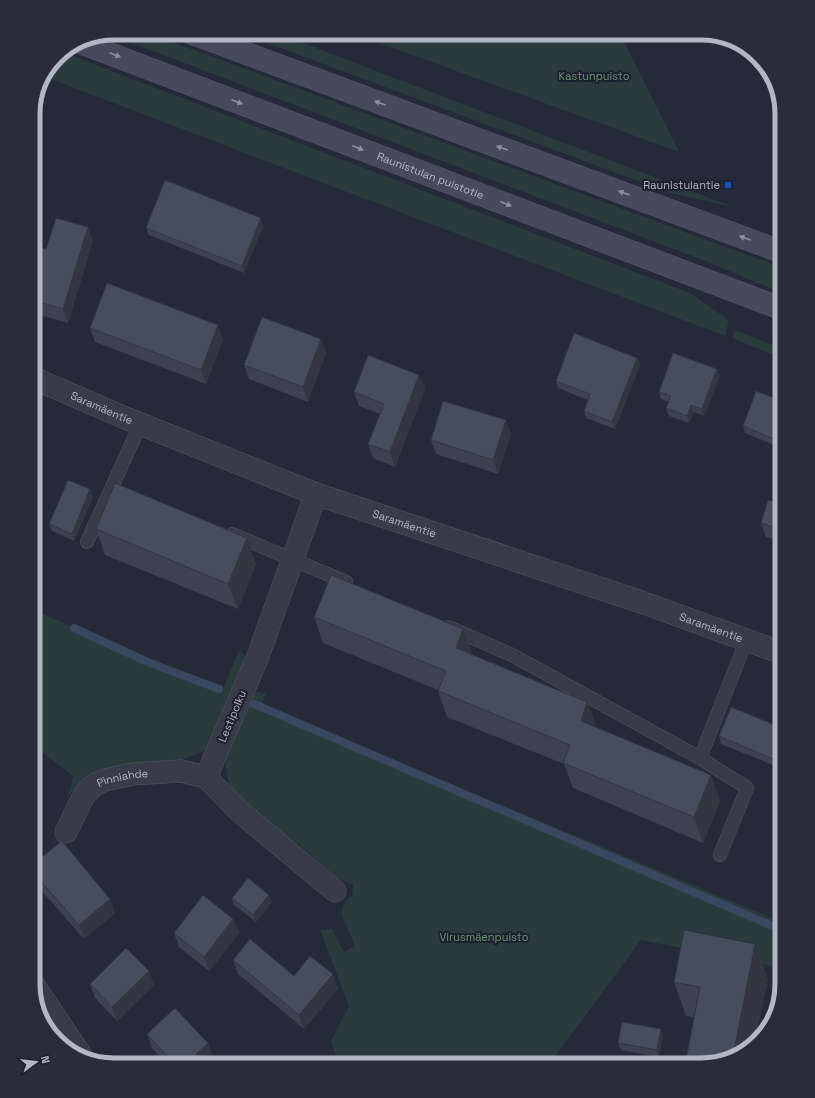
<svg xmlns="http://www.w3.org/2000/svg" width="815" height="1098" font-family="'Space Grotesk',sans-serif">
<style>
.green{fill:#2a3a3d}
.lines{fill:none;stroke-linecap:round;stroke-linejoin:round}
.stream{stroke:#3b465f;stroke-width:8}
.service-casing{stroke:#535763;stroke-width:14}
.minor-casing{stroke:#535763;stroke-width:23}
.secondary-casing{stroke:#535763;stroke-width:23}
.service{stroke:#383c48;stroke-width:13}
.minor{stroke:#383c48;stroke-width:22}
.secondary{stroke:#464b5b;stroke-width:22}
.wall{fill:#3c424f}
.shaded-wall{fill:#313640}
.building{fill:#464d5c;stroke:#313640}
.oneway{fill:#8d919f}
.transit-dot{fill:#1a4fb4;stroke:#1d212d;stroke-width:1.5}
.labels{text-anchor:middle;stroke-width:4;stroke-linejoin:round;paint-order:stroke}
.park-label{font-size:11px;fill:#6c937a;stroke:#1d212d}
.street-label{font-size:11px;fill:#b3b7c4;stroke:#1d212d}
.poi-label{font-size:11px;fill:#b3b7c4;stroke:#1d212d;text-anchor:end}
.rim{fill:none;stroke:#b3b7c4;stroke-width:5}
</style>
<rect width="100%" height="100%" fill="#242a38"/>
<g class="green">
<polygon points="114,33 148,33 782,268 782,293 708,262 108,34"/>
<polygon points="240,33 277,33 733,207 670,193"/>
<polygon points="353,33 620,33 679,152 371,40"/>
<polygon points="62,52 690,293 729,320 725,336 43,76"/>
<polygon points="736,330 782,349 782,358 732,338"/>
<path d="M33,610l190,79 16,-39 12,13 -42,84c-25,17 -57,18 -86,21 -9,0 -19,0 -27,4 -13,6 -21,15 -29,27l6,-23 -40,-31z"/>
<polygon points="259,692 266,694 262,705 782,922 782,968 641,940 549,1065 339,1065 331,1041 349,1006 320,930 332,929 344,952 355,946 341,913 344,903 352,896 353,884 338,879 301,846 246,808 230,786 226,772 226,757 253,693"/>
</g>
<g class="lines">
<g class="stream">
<polyline points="74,628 150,663 219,689"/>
<polyline points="254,704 782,930"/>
</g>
<defs>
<g id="service">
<polyline points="232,534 346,582"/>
<polyline points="87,542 141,423"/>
<polyline points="448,627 512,655 700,758 747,788 720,855"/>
<polyline points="700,758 747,639"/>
</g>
<g id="minor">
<path id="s1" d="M33,378l90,39 193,77 328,109 138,50"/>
<polyline points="316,494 257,659 206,777 239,811 335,891"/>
<path id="s2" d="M66,832l18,-37 10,-10 11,-5 28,-6 48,-3 25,6"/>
<polyline points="33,984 82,1057"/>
</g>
<g id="secondary">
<polyline points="191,33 782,252"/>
<path id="s3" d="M79,42l703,267"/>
</g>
</defs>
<use href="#service" class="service-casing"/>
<use href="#minor" class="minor-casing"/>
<use href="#secondary" class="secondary-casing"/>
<use href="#service" class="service"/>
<use href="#minor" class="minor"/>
<use href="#secondary" class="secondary"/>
</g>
<g class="wall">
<polygon points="261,218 263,226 244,273 149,235 146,228"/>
<polygon points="93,241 68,323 33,313 33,246 46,249"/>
<polygon points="90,328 223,339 206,384 95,342"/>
<polygon points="321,339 326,353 308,402 249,379 244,365"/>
<polygon points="637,358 640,365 615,429 586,418 584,411 588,400 558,388 556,381"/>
<polygon points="717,369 720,376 704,416 694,412 689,423 669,416 666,408 669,402 661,399 659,392"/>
<polygon points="419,375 425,389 395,467 373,458 368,444 380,414 359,406 354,392"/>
<polygon points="782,401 782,440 779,447 745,433 743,426"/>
<polygon points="511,434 498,474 436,454 431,440"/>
<polygon points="93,497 74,541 52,531 49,524"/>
<polygon points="782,504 782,542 766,537 761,523"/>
<polygon points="96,529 256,564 238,609 105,555"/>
<polygon points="314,617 463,629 472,654 720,801 703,843 573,788 564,764 447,717 438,691 438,690 323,643"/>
<polygon points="782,728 782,757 778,767 721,744 719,736"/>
<polygon points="33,864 110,899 115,913 84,939 34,882 33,879"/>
<polygon points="232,898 272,902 256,922 234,905"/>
<polygon points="233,919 239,933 209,971 179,947 174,933"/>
<polygon points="233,960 294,976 338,989 304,1029 238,974"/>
<polygon points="768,978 755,1040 742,1054 694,1017 686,1016 674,982"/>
<polygon points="90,984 154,985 117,1021 95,998"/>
<polygon points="661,1029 663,1036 659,1057 621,1050 618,1043"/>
<polygon points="147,1034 208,1043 213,1057 205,1064 205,1065 167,1065 152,1048"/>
</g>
<g class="shaded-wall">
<polygon points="261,218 263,226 244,273 242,266"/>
<polygon points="88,227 93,241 68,323 63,309"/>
<polygon points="218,325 223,339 206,384 201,370"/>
<polygon points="321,339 326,353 308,402 303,387"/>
<polygon points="637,358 640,365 615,429 612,422"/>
<polygon points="717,369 720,376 704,416 702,409"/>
<polygon points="419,375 425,389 395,467 390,452"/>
<polygon points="691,405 694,412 689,423 687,416"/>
<polygon points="506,420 511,434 498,474 493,460"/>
<polygon points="782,426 782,440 779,447 776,440"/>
<polygon points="90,489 93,497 74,541 72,534"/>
<polygon points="247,538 256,564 238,609 228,584"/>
<polygon points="463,629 472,655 456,648"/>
<polygon points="587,702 597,727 581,721"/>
<polygon points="782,743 782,757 778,767 775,760"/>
<polygon points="711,775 720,801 703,843 694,817"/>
<polygon points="269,895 272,902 256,922 253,915"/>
<polygon points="110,899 115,913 84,939 79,925"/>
<polygon points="233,919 239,933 209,971 204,957"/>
<polygon points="755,944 768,978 755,1040 742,1054 733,1056"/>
<polygon points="149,971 154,985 117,1021 112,1007"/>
<polygon points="333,974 338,989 304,1029 299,1015"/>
<polygon points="661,1029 663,1036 659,1057 657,1050"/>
<polygon points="208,1043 213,1057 205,1065 196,1054"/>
</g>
<g class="building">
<polygon points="165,180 261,218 242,266 146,228"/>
<polygon points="56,218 88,227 63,309 33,300 33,246 46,249"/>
<polygon points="107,283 218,325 201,370 90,328"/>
<polygon points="262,317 321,339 303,387 244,365"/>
<polygon points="574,333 637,358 612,422 584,411 590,394 556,381"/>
<polygon points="673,353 717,369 702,409 691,405 687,416 666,408 671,396 659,392"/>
<polygon points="368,355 419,375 390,452 368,444 384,404 354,392"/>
<polygon points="756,391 782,401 782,426 776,440 743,426"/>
<polygon points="443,401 506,420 493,460 431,440"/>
<polygon points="68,480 90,489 72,534 49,524"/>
<polygon points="115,483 247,538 228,584 96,529"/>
<polygon points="768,500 782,504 782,530 761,523"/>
<polygon points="331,575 463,629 456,648 587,702 581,721 711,775 694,817 563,763 570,745 438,691 446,671 314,617"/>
<polygon points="731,707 782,728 782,743 775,760 719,736"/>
<polygon points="62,841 110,899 79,925 33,872 33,864"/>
<polygon points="248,878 269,895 253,915 232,898"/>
<polygon points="203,895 233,919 204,957 174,933"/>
<polygon points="684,930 755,944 733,1056 702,1065 685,1065 700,987 674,982"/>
<polygon points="250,939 294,976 310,956 333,974 299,1015 233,960"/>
<polygon points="126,948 149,971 112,1007 90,984"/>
<polygon points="175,1008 208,1043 196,1054 205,1065 175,1065 147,1034"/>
<polygon points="622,1022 661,1029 657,1050 618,1043"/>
</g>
<defs><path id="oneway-solid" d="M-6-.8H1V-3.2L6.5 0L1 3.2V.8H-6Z"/></defs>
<g class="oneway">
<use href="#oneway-solid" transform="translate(115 55) rotate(21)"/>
<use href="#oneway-solid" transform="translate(237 102) rotate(21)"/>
<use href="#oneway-solid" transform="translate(380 103) rotate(-160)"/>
<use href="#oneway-solid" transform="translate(358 148) rotate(21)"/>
<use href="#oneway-solid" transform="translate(502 148) rotate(-160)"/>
<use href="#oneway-solid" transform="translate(624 193) rotate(-160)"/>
<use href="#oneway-solid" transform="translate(506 204) rotate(21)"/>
<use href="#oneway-solid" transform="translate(745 238) rotate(-160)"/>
</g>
<rect class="transit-dot" x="724" y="181" width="8" height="8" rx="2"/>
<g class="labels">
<g class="park-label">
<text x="594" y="80">Kastunpuisto</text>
<text x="484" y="941">Virusmäenpuisto</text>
</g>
<g class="street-label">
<text dy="4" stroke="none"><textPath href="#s3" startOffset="376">Raunistulan puistotie</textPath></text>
<text dy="4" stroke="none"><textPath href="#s1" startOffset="75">Saramäentie</textPath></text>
<text dy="4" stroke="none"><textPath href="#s1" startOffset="399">Saramäentie</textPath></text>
<text dy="4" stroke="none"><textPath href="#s1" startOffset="723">Saramäentie</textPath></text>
<text transform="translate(232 716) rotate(-67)" y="4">Lestipolku</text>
<text dy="4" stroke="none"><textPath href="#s2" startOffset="85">Pinniahde</textPath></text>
</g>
<g class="poi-label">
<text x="720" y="189">Raunistulantie</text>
</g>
</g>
<path d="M0 0H815V1098H0ZM114 40H701A74 74 0 0 1 775 114V984A74 74 0 0 1 701 1058H114A74 74 0 0 1 40 984V114A74 74 0 0 1 114 40Z" fill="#292d39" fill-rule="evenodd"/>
<path class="rim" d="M114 40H701A74 74 0 0 1 775 114V984A74 74 0 0 1 701 1058H114A74 74 0 0 1 40 984V114A74 74 0 0 1 114 40Z"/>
<g transform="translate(36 1062) rotate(75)" stroke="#1d212d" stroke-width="3" paint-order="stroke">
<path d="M0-3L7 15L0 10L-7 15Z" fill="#b3b7c4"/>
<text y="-6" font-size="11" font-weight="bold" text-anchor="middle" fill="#b3b7c4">N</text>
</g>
</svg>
